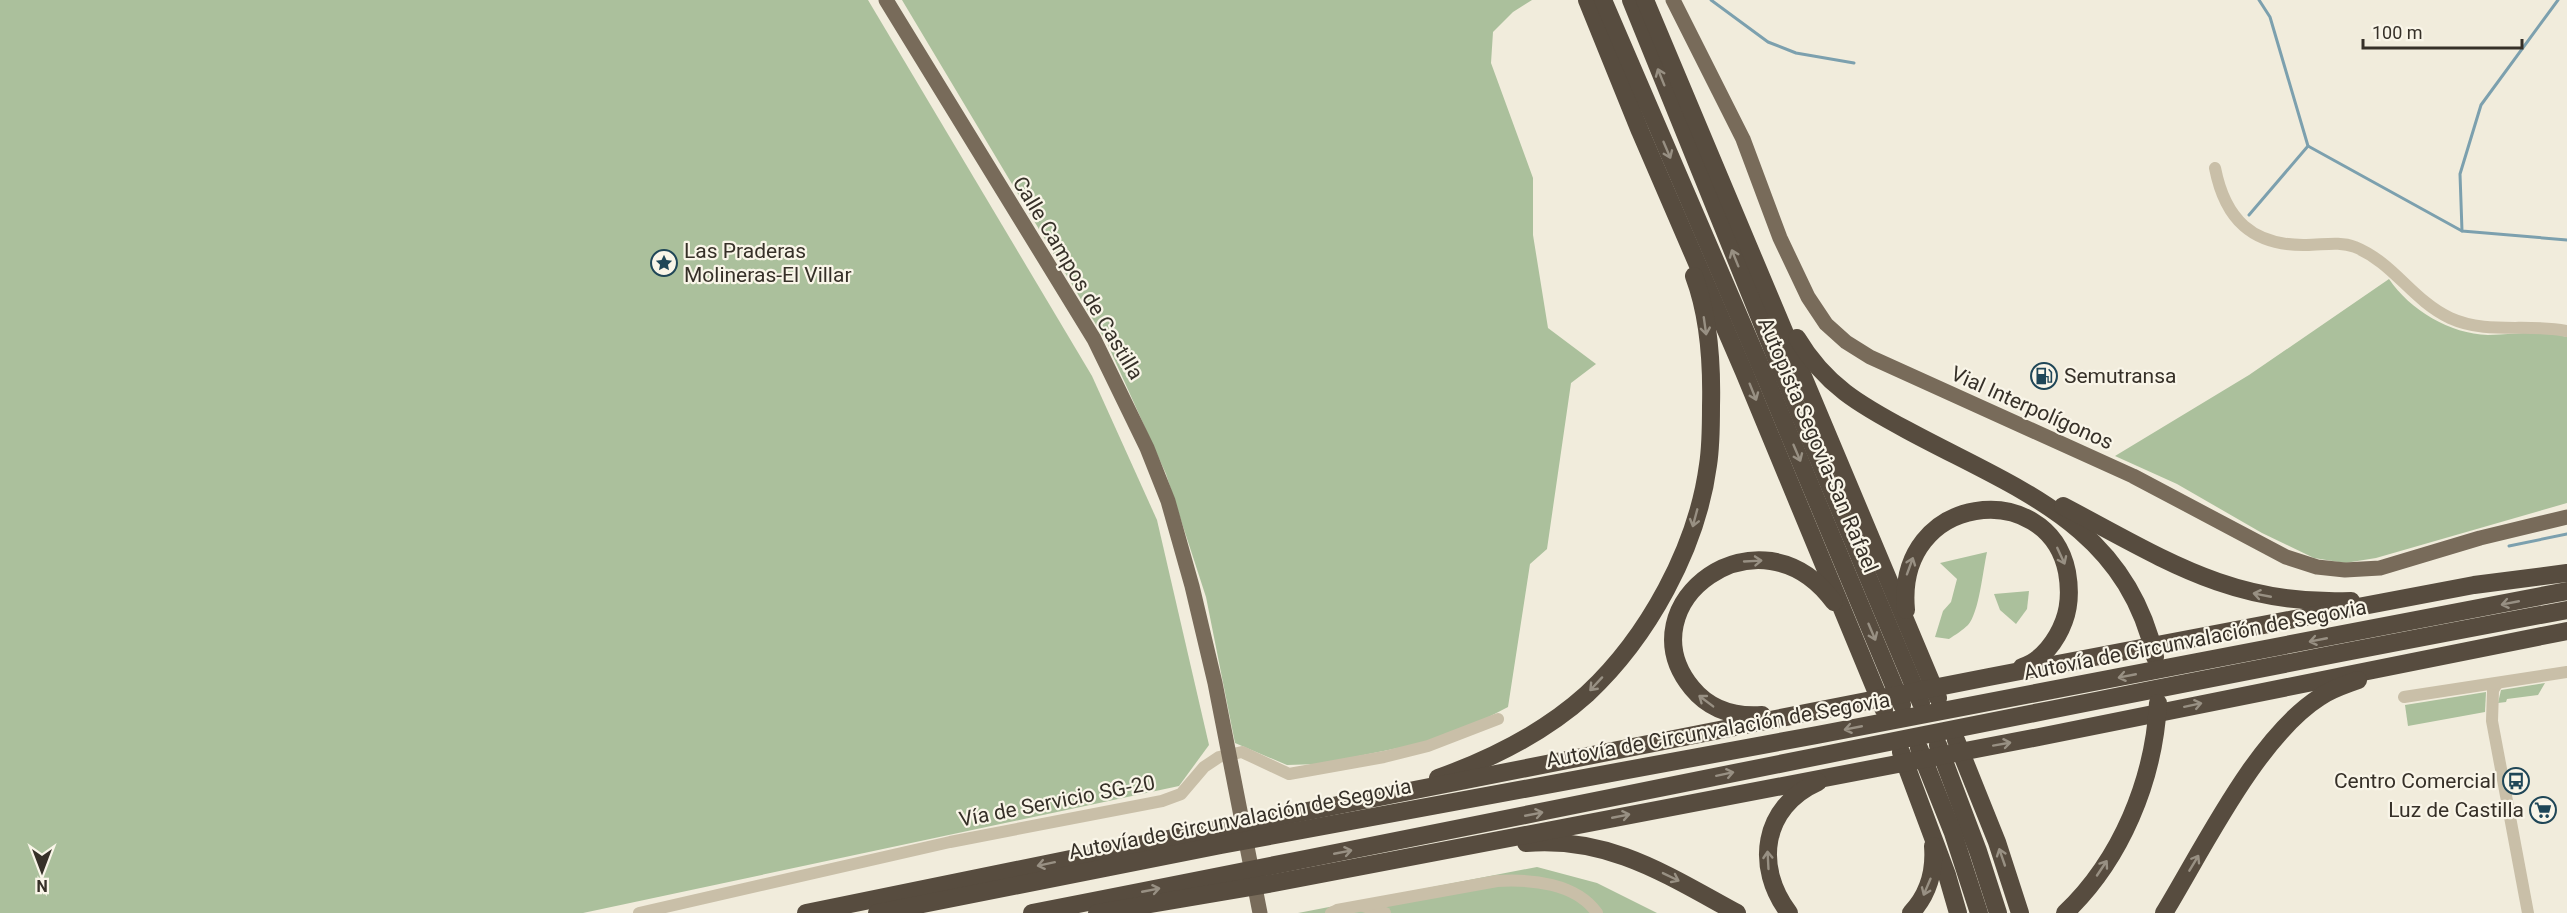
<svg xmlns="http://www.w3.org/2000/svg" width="2567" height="913" font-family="Roboto,sans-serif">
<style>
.green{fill:#abc09c}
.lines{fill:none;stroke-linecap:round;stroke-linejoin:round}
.stream{stroke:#7ca0ae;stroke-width:3}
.minor{stroke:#c9bfa8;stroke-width:12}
.major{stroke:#786b5a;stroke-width:15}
.highway{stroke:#574c3f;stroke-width:18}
.oneway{stroke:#989083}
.labels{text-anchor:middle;stroke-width:4.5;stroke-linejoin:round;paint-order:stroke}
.poi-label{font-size:21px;fill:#363028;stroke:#f9f5e8;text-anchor:start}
.street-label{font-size:21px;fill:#363028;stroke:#f9f5e8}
</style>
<rect width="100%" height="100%" fill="#f1ecdc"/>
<g class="green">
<polygon points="0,0 868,0 1092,376 1157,520 1209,745 1179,786 583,913 0,913"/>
<polygon points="902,0 1532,0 1513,12 1493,32 1491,63 1533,178 1533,235 1548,328 1596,364 1571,383 1547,549 1530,564 1508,707 1448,738 1319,764 1287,765 1235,743 1206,597 1166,474 1107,343"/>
<path d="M2389,279c21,31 61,55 99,56 27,0 53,-6 79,2v166l-191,55 -31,5 -31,-5 -52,-25 -85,-49 -62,-28 134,-81z"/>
<path d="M1987,552c-4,18 -8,61 -19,73 -5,5 -13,10 -19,14l-14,-2 8,-26 8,-9 6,-23 -17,-16z"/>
<polygon points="2029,591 2027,609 2016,624 2000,610 1994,594"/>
<polygon points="2545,683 2538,695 2507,699 2506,702 2498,703 2501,690"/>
<polygon points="2486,692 2485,712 2408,726 2405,705"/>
<polygon points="1537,867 1597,883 1657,913 1298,913"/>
</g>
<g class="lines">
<g class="stream">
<polyline points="1711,0 1768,42 1796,53 1854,63"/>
<polyline points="2259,0 2270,17 2308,146 2462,231 2567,240"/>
<polyline points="2249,215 2308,146"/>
<polyline points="2462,231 2460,174 2481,105 2558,0"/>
<polyline points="2509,546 2567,534"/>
</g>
<g class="minor">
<path d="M2215,168c10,51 37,78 91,77 17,0 33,-4 49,2 39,16 57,53 95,71 37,17 78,5 117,13"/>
<polyline points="2497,684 2493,690 2492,721 2528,913"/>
<polyline points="2404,697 2567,672"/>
<polyline points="1363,906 1385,913"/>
<polyline points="639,913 950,842 1162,801 1181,794 1204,767 1219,757 1242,752 1289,774 1384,757 1428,746 1498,719"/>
<path d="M1331,913l6,-3 160,-29c34,-2 79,2 100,32"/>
</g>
<g class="major">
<polyline points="886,0 1094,339 1147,448 1168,501 1192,586 1215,683 1260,913"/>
<polyline points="1673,0 1743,139 1780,238 1808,297 1826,324 1846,342 1870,357 2133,476 2286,557 2317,567 2345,570 2380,568 2480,538 2567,517"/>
</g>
<g class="highway">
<polyline points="1587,0 1640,131 1744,372 1884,710"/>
<polyline points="1603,0 1766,379 1902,705"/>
<polyline points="1631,0 1781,370 1921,703"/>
<polyline points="1645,0 1938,698"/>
<path d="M1797,338c28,47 63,67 110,92 109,59 218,93 248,227"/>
<path d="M2063,506c101,53 169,100 288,95"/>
<path d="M1906,610c-11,-118 142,-133 161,-38 3,17 3,33 -3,49 -7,19 -22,40 -42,46"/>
<path d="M1762,715c-27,2 -52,-5 -70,-27 -69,-84 68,-187 142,-86"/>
<polyline points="1956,740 1997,842 2020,913"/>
<polyline points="1938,745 1978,851 1998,913"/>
<polyline points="1919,748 1953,833 1979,913"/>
<polyline points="1901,752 1947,875 1958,913"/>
<path d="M1438,778c53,-19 107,-46 149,-84 61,-57 110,-146 121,-229 3,-19 3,-39 3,-59 1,-42 -2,-90 -17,-130"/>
<path d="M1526,843c83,-7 141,32 211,70"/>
<polyline points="806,913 1232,826 1989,677 2474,585 2567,573"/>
<polyline points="877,913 1221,845 1817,735 2567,591"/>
<path d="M1032,913c512,-100 1022,-207 1535,-303"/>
<polyline points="1097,913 1274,883 2039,737 2567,631"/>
<path d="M1789,913c-35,-46 -27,-106 29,-131"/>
<path d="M1911,913c17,-18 24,-42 22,-67"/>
<path d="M2065,913c56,-53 89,-133 93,-210"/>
<path d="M2164,913c39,-64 93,-176 156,-216 11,-8 25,-12 38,-17"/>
</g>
</g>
<defs><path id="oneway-shaft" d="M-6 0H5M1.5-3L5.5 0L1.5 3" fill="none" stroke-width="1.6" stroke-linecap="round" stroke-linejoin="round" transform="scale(1.5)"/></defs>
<g class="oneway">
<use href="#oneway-shaft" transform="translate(1661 77) rotate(-112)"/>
<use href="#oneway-shaft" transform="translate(1667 150) rotate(67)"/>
<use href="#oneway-shaft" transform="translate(1735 258) rotate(-112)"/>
<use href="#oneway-shaft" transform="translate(1705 326) rotate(82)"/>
<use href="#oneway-shaft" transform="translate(1753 392) rotate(68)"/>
<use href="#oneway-shaft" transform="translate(1797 453) rotate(67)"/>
<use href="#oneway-shaft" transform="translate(1695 518) rotate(105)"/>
<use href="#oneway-shaft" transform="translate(2061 556) rotate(65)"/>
<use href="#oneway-shaft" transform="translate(1753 561) rotate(-3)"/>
<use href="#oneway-shaft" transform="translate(1910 566) rotate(-70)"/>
<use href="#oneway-shaft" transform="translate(2262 595) rotate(-169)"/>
<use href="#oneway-shaft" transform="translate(2510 603) rotate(169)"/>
<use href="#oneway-shaft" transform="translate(1872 632) rotate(67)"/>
<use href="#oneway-shaft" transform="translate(2318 640) rotate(169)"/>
<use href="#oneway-shaft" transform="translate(2127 676) rotate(169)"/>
<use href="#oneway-shaft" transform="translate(1596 684) rotate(133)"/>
<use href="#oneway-shaft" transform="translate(1706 701) rotate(-143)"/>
<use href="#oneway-shaft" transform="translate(2193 705) rotate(-12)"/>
<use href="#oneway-shaft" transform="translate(1853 728) rotate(169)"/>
<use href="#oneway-shaft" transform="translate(2002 744) rotate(-10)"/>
<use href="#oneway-shaft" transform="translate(1725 774) rotate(-12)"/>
<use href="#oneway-shaft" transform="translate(1534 814) rotate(-11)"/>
<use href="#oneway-shaft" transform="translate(1621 816) rotate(-11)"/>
<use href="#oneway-shaft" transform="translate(1343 852) rotate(-11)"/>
<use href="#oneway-shaft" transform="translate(2002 857) rotate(-109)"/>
<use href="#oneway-shaft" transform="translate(1768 860) rotate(-93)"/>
<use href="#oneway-shaft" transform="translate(2194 863) rotate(-59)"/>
<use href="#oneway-shaft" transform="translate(1046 864) rotate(168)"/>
<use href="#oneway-shaft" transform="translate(2102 868) rotate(-56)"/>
<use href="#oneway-shaft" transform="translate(1671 877) rotate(26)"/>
<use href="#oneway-shaft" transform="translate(1927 887) rotate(113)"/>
<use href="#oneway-shaft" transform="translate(1151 890) rotate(-11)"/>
</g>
<defs>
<symbol id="sight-ring" viewBox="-11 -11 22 22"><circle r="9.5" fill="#f9f5e8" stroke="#1f4657" stroke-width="1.5"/><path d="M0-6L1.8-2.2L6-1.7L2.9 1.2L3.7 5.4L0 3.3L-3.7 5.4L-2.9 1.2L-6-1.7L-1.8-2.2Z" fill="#1f4657"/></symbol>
<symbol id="fuel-ring" viewBox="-11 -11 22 22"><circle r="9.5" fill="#f9f5e8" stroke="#1f4657" stroke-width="1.5"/><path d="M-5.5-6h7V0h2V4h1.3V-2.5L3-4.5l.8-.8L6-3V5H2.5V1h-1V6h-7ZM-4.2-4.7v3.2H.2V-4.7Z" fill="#1f4657"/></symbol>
<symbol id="bus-ring" viewBox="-11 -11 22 22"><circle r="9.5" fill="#f9f5e8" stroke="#1f4657" stroke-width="1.5"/><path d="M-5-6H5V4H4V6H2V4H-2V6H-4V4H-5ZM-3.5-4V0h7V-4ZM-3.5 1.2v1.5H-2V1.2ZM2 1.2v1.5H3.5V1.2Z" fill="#1f4657"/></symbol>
<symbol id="supermarket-ring" viewBox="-11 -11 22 22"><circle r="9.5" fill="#f9f5e8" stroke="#1f4657" stroke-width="1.5"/><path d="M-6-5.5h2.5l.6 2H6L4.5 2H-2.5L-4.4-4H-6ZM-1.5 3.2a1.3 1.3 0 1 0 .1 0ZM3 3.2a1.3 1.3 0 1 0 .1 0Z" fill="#1f4657"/></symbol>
</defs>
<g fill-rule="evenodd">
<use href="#sight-ring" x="649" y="248" width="30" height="30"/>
<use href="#fuel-ring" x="2029" y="361" width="30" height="30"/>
<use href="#bus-ring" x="2501" y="766" width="30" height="30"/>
<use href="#supermarket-ring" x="2528" y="795" width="30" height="30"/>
</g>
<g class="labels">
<g class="poi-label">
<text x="684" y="258">Las Praderas<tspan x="684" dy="24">Molineras-El Villar</tspan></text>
<text x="2064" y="383">Semutransa</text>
<text x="2496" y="788" text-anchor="end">Centro Comercial</text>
<text x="2524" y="817" text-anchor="end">Luz de Castilla</text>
</g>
<g class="street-label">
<text transform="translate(1078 278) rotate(59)" y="7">Calle Campos de Castilla</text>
<text transform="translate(2032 408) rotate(24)" y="7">Vial Interpolígonos</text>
<text transform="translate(1818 445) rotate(67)" y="7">Autopista Segovia-San Rafael</text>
<text transform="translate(2195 640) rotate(-11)" y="7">Autovía de Circunvalación de Segovia</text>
<text transform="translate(1718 730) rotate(-10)" y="7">Autovía de Circunvalación de Segovia</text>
<text transform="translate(1057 801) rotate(-11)" y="7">Vía de Servicio SG-20</text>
<text transform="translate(1240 819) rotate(-11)" y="7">Autovía de Circunvalación de Segovia</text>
</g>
</g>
<g transform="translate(42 871) rotate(180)" stroke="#f9f5e8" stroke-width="4.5" paint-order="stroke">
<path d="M0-4.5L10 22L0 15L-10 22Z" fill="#363028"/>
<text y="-9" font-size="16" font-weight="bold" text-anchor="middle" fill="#363028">N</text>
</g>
<path d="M2363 39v9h159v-9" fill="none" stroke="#363028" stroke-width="3"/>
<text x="2372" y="39" font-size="18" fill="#363028" stroke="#f9f5e8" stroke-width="4.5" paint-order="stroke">100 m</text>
</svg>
